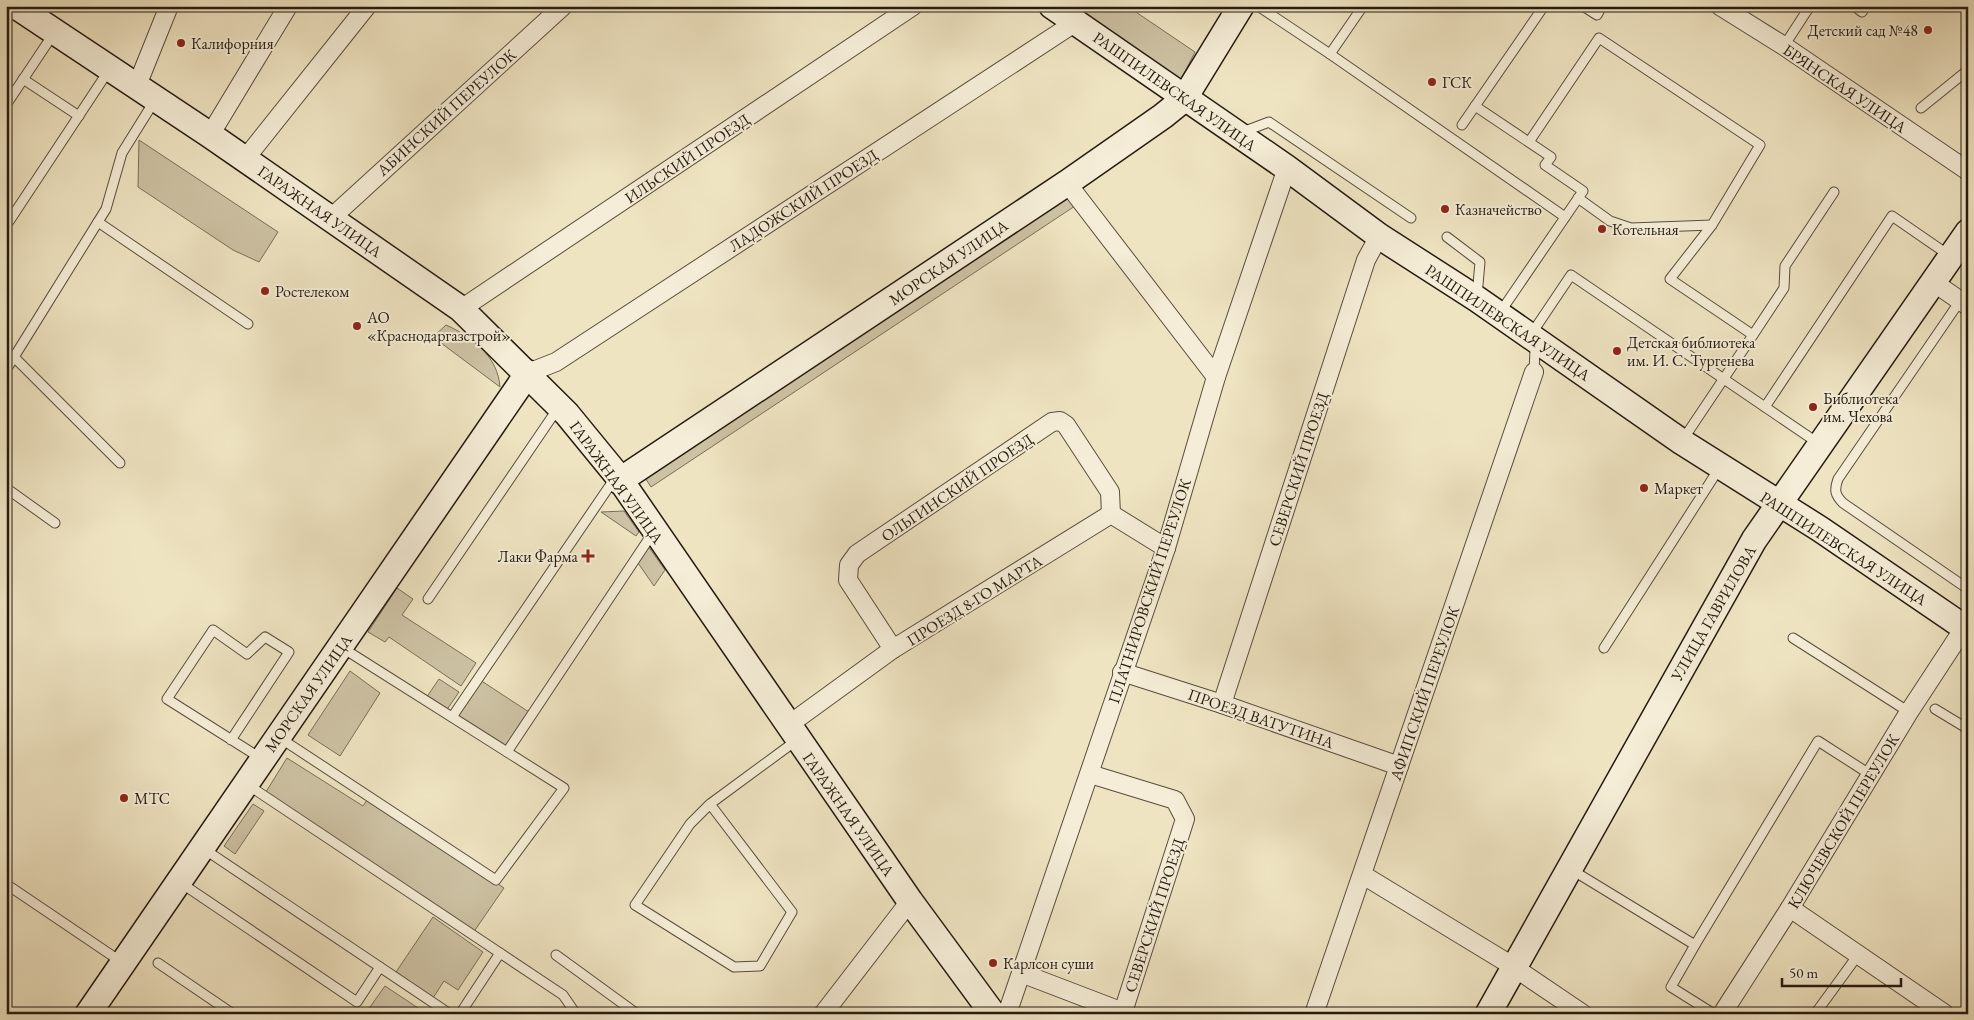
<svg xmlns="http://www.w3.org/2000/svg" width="1974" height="1020" font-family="'EB Garamond',serif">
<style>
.green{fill:#cdc2a4;stroke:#796e5a}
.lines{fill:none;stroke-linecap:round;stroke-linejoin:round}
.lane-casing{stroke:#584d3d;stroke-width:11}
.street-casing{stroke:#584d3d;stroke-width:20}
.secondary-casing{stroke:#251b11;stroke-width:28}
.lane{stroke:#f5edd7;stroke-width:9}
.street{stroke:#f5edd7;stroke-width:18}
.secondary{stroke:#f5edd7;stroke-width:25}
.poi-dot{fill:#8f2418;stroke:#f5edd7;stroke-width:2}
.labels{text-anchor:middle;stroke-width:4;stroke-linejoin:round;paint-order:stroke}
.poi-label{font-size:16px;fill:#251b11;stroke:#f5edd7;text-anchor:start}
.street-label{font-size:16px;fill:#251b11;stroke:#f5edd7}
</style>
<rect width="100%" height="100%" fill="#efe4c2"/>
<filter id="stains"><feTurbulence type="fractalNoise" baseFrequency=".004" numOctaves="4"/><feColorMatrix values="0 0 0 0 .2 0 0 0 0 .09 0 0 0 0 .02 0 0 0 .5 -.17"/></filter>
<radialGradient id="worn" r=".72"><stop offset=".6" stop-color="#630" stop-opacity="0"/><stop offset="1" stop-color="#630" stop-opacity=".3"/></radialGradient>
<g class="green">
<polygon points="1064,6 1127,6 1195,52 1179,83"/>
<polygon points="139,140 278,232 259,262 233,250 138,187"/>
<polygon points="1070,193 1078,204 651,487 642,473"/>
<path d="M446,325c27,12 52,32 54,62l-67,-50z"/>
<polygon points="624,511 639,532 636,536 601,512"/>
<polygon points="648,546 665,570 654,586 638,563"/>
<polygon points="397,588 413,599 402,615 476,663 461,686 389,637 385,642 368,632"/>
<polygon points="350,671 380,693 340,756 308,735"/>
<polygon points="477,678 532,714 507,752 452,717"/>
<polygon points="439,679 459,692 446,711 426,698"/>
<polygon points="287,758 363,806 369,797 504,888 473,933 264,795"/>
<polygon points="253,804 264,811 235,854 224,846"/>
<polygon points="433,917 483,952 458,990 444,981 433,998 396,972"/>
<polygon points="385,986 427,1014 365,1014"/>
</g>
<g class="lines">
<defs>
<g id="lane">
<polyline points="1258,6 1330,54 1565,217"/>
<polyline points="1583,6 1597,15 1602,6"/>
<polyline points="1854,6 1862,12 1866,6"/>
<polyline points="1784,46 1810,6"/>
<polyline points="1330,54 1363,6"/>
<polyline points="23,79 79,116"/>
<polyline points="6,105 54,33"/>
<polyline points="1475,106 1551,157 1545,165 1583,191 1499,314"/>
<polyline points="1921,108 1968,70"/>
<polyline points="1462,125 1544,6"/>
<polyline points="1240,133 1269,122 1411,218"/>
<polyline points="1529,142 1599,38 1760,145 1712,225 1670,279 1753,335 1682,441"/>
<polyline points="1578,198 1610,221 1631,228 1712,225"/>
<polyline points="98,222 248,324"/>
<polyline points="6,226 109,70"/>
<polyline points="1447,237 1480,262 1477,296"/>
<path d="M1960,301l-122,178c-4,11 -3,16 5,24l125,86"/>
<polyline points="1753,335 1784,288 1785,266 1834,192"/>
<polyline points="14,357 120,463"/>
<polyline points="6,370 106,209 122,153 155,100"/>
<polyline points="1534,372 1535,350 1530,336 1571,275 1765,407"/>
<polyline points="1818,443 1765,407 1892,216 1950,256"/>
<polyline points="6,488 55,523"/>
<polyline points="428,599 558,408"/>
<polyline points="1793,638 1909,712"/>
<polyline points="1604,648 1720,467"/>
<polyline points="1935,709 1968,729"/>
<polyline points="452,717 615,478"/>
<polyline points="280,738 496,880 564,788 341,647"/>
<polyline points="231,740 289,652 265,637 247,654 213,630 167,699 262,759"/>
<polyline points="507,752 654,531"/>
<polyline points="248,785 500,953"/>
<polyline points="710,804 690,824 635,905 734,967 760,966 792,912 710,804 797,740"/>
<polyline points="204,849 450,1014"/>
<polyline points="1572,870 1695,945 1671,987 1714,1014"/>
<polyline points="181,883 357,1002 380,967"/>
<polyline points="6,884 123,963"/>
<polyline points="1695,945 1818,741 1871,775"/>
<polyline points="556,955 637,1014"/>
<polyline points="158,963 233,1014"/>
<polyline points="460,1014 500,953 563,995 576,1014"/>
<polyline points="1815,1014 1858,955"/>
</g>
<g id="street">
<polyline points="1720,6 1784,46 1968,171"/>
<polyline points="136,88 169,6"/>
<polyline points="210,135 288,6"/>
<polyline points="245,159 367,6"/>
<polyline points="1067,183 1216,377"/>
<polyline points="330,219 563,6"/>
<polyline points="1933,282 1968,306"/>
<polyline points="461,309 913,6"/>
<polyline points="528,373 556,362 1076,22"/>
<polyline points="893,649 848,580 849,565 857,554 1052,422 1060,421 1066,425 1110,492 1111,514"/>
<polyline points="1122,672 1222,704 1399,766"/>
<polyline points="1222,704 1366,260 1379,236"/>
<polyline points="787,726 893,649 1111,514 1166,548"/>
<polyline points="1363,875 1506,962 1583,1014"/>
<polyline points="1790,908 1945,1014"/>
<polyline points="1021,973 1123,1012 1185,819 1175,800 1090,774"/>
<polyline points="823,1014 910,901"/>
<polyline points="1007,1014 1166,548 1216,377 1287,168"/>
<polyline points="1314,1014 1534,372"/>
<polyline points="1722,1014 1790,908 1909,712 1964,628"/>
</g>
<g id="secondary">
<polyline points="16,6 210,135 461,309 567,414 617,475 910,901 993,1014"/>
<polyline points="1052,6 1287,168 1379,236 1477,299 1682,442 1820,529 1968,630"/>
<polyline points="619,481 1067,183 1163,116 1184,99 1241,6"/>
<polyline points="88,1014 528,373"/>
<polyline points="1488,1014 1754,540 1968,232"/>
</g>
</defs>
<use href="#lane" class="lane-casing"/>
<use href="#street" class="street-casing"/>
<use href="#secondary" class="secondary-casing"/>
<use href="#lane" class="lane"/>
<use href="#street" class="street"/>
<use href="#secondary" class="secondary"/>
</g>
<g class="poi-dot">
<circle cx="1928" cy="30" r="5"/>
<circle cx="181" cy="43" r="5"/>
<circle cx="1432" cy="82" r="5"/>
<circle cx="1445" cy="209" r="5"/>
<circle cx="1602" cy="229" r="5"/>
<circle cx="265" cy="291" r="5"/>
<circle cx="357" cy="326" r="5"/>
<circle cx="1617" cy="351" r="5"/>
<circle cx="1813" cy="407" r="5"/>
<circle cx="1644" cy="488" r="5"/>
<path d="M585.5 548.5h5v5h5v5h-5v5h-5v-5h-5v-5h5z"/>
<circle cx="124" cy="798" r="5"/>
<circle cx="993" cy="963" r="5"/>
</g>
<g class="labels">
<g class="poi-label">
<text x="1918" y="36" text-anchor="end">Детский сад №48</text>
<text x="191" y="49">Калифорния</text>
<text x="1442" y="88">ГСК</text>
<text x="1455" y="215">Казначейство</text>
<text x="1612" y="235">Котельная</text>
<text x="275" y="297">Ростелеком</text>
<text x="367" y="323">АО<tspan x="367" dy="18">«Краснодаргазстрой»</tspan></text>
<text x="1627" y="348">Детская библиотека<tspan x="1627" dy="18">им. И. С. Тургенева</tspan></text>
<text x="1823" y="404">Библиотека<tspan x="1823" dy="18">им. Чехова</tspan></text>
<text x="1654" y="494">Маркет</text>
<text x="578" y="562" text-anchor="end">Лаки Фарма</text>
<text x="134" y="804">МТС</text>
<text x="1003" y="969">Карлсон суши</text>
</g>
<g class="street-label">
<text transform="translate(1845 88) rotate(34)" y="6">БРЯНСКАЯ УЛИЦА</text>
<text transform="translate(1175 91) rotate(35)" y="6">РАШПИЛЕВСКАЯ УЛИЦА</text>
<text transform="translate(446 112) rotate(-42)" y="6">АБИНСКИЙ ПЕРЕУЛОК</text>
<text transform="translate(687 158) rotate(-34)" y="6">ИЛЬСКИЙ ПРОЕЗД</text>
<text transform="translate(803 200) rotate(-33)" y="6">ЛАДОЖСКИЙ ПРОЕЗД</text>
<text transform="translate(320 211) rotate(35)" y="6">ГАРАЖНАЯ УЛИЦА</text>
<text transform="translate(948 262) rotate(-34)" y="6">МОРСКАЯ УЛИЦА</text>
<text transform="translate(1508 322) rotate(34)" y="6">РАШПИЛЕВСКАЯ УЛИЦА</text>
<text transform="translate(1298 469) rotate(-72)" y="6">СЕВЕРСКИЙ ПРОЕЗД</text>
<text transform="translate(617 482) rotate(54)" y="6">ГАРАЖНАЯ УЛИЦА</text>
<text transform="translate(957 487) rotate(-34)" y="6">ОЛЬГИНСКИЙ ПРОЕЗД</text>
<text transform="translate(1844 548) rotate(33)" y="6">РАШПИЛЕВСКАЯ УЛИЦА</text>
<text transform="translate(1149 591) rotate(-72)" y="6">ПЛАТНИРОВСКИЙ ПЕРЕУЛОК</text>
<text transform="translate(974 600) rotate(-32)" y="6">ПРОЕЗД 8-ГО МАРТА</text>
<text transform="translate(1713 613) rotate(-60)" y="6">УЛИЦА ГАВРИЛОВА</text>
<text transform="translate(308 693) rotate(-55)" y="6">МОРСКАЯ УЛИЦА</text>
<text transform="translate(1424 693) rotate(-71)" y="6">АФИПСКИЙ ПЕРЕУЛОК</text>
<text transform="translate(1261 718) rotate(19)" y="6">ПРОЕЗД ВАТУТИНА</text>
<text transform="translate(849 814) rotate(55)" y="6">ГАРАЖНАЯ УЛИЦА</text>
<text transform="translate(1843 821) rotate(-59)" y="6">КЛЮЧЕВСКОЙ ПЕРЕУЛОК</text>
<text transform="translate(1154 915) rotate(-72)" y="6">СЕВЕРСКИЙ ПРОЕЗД</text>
</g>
</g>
<rect width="1974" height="1020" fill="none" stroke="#efe4c2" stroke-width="25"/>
<rect x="8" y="8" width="1959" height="1005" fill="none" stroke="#251b11" stroke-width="2.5"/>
<rect x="12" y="12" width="1949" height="995" fill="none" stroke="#251b11"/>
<path d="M1782 978v8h119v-8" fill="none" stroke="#251b11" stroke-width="2.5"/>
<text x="1789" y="978" font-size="15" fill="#251b11" stroke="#f5edd7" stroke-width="4" paint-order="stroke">50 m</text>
<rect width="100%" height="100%" filter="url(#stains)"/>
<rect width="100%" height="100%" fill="url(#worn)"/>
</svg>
